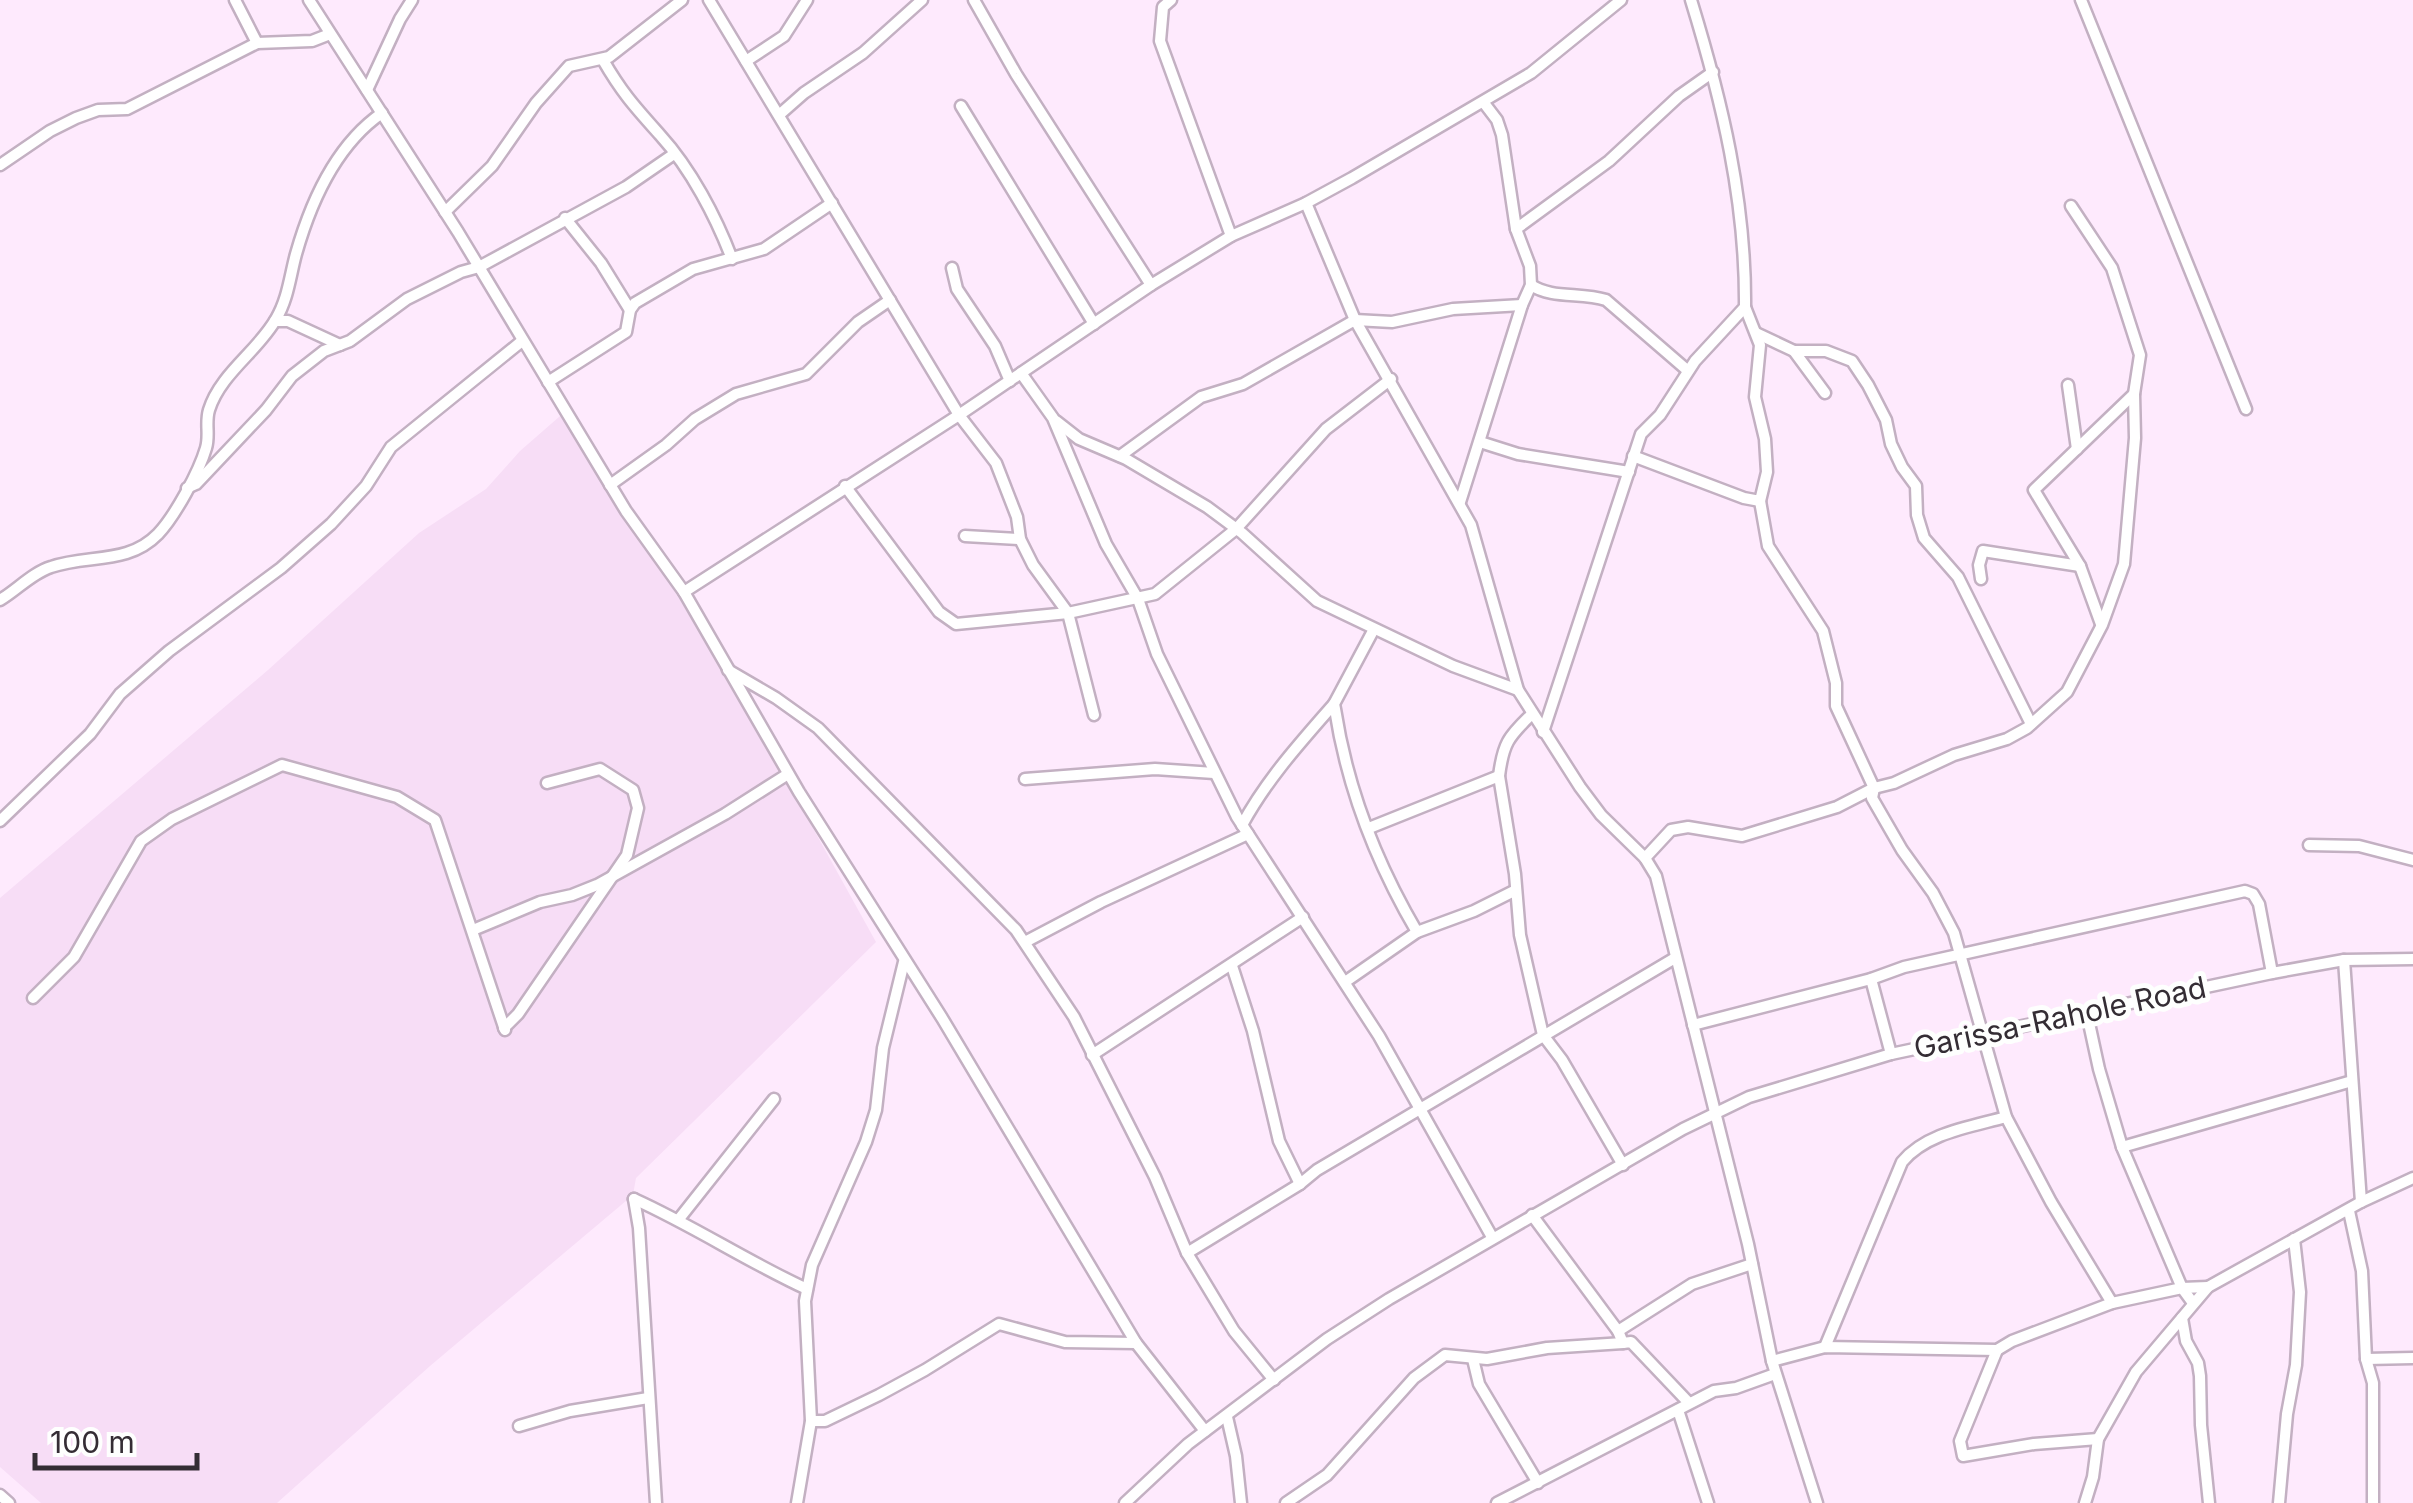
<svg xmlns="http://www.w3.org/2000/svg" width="2413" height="1503" font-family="Inter,sans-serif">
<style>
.built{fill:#f7ddf6}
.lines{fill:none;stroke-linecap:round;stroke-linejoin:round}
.street-casing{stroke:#c3b0c2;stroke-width:15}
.street{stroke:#fff;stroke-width:10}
.labels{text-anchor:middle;stroke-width:10;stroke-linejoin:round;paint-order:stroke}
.street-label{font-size:30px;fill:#342d34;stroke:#fefffe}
</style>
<rect width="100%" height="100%" fill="#feeafd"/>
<polygon class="built" points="567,410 773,756 876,942 636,1178 633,1195 430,1366 277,1503 41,1503 0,1467 0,898 268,670 419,533 486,489 520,451"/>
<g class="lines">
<defs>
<g id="street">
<polyline points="235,0 257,43"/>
<polyline points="309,0 458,232 626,511 684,592 799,792 942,1018 1136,1343 1205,1431"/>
<polyline points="709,0 959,415 996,463 1017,517 1020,539 1033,565 1068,613 1094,715"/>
<polyline points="974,0 1016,74 1151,285"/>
<polyline points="1171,0 1163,7 1160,41 1231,236"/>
<polyline points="2081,0 2246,409"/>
<path d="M603,60c19,33 32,47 57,75 31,34 56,82 72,124"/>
<polyline points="746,61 784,36 807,0"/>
<polyline points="367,90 400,19 412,0"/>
<polyline points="961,106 1094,324"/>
<polyline points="779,115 804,93 863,53 922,0"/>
<polyline points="0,165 50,131 76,118 98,110 127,109 257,43 312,41 330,34"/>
<polyline points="1306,203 1355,320 1471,525 1518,690 1580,787 1601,815 1645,858 1656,876 1748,1244 1772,1361 1817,1503"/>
<polyline points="445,212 492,166 536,103 569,66 609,57 682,0"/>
<polyline points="565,218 601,263 630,310"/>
<polyline points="1516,229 1609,161 1679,96 1713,72"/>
<polyline points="952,268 957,289 995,346 1010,381"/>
<path d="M1531,285c21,14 50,7 75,15l81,70"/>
<polyline points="275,321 288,321 340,345"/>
<polyline points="1756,333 1794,351 1825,393"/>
<polyline points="1794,351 1826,351 1852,361 1868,385 1886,420 1891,444 1902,467 1916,486 1917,515 1924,538 1958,577 2031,724"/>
<polyline points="1021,373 1053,418 1106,544 1138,599 1157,654 1237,817 1379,1036 1492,1237"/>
<polyline points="548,382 626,332 630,310 635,303 693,269 764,249 832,203"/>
<polyline points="2068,385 2077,449"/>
<polyline points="1056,421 1079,439 1126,459 1207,507 1242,533 1317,601 1453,666 1518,690"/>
<polyline points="1480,442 1518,454 1629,472"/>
<polyline points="1120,456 1201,397 1243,384 1355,320 1392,322 1453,309 1522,305"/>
<polyline points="1633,456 1744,498 1760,501 1767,472 1765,439 1755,397 1760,345 1745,307"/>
<polyline points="610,485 666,445 695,419 736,394 806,374 858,322 890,300"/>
<polyline points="845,486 939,612 956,624 1068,613 1155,594 1236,529 1326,429 1391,379"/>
<polyline points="187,488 196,484 266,410 292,376 324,351 350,341 407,299 461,272 479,267 626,187 674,154"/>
<polyline points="1760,501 1768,546 1823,631 1836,683 1836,706 1874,788 1872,798 1902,850 1933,893 1954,933 2006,1117 2051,1202 2112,1303"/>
<polyline points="1460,502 1522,305 1531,285 1530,266 1516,229 1502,135 1497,120 1484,103"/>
<polyline points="965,536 1020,539"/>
<polyline points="1981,579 1979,565 1983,551 2080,566"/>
<polyline points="684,592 959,415 1151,285 1231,236 1306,203 1352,178 1531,73 1621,0"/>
<path d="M0,600c17,-10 32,-27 51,-33 37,-13 77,-2 107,-33 17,-18 41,-62 48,-86 4,-13 -1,-25 3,-38 11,-36 49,-59 67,-91 12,-20 14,-43 20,-65 15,-53 40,-109 86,-141"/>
<polyline points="2101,624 2080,566 2034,490 2134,394"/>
<path d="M1374,629l-40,75 1,5c12,78 42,155 82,223"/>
<polyline points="728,670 776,698 818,728 1016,930 1074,1017 1155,1177 1187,1253 1234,1331 1274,1380"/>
<path d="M1531,715c-23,22 -28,29 -32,61l16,98 5,61 23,100 19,25 61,105"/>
<path d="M1543,732l98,-298 19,-19 35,-54 50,-54c1,-106 -23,-206 -54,-307"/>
<polyline points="1025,779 1155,769 1214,773"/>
<polyline points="0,821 90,734 120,694 169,651 281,568 331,524 366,486 391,447 522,341"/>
<path d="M1242,825c25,-46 58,-82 92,-121"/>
<polyline points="1369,828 1499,776"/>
<polyline points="2309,845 2359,846 2413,860"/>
<polyline points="1645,858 1671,830 1688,827 1742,836 1837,807 1874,788 1894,783 1954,755 2007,739 2027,728 2067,692 2102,625 2124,564 2135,438 2134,394 2140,355 2112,268 2071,206"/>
<polyline points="473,930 540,902 572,895 597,885 725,814 788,774"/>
<polyline points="1025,942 1101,902 1248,834"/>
<polyline points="2344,960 2361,1202"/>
<polyline points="1232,966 1253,1031 1279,1141 1300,1184"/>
<polyline points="1871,979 1891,1054"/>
<polyline points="1345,982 1417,932 1474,911 1514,891"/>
<polyline points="33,998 74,957 141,841 172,819 282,765 397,797 435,820 505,1030"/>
<polyline points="2087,1014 2099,1069 2122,1147"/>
<polyline points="1693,1025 1871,979 1904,967 2245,891 2253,894 2259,904 2272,973"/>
<polyline points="504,1028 518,1014 627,855 638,808 633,790 600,769 547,783"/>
<polyline points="1092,1055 1303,917"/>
<polyline points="634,1199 639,1228 656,1503"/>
<path d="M634,1199c60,27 114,63 173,90"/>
<polyline points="2349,1211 2362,1271 2366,1359 2373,1383 2373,1503"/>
<polyline points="1532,1215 1618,1331 1623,1343 1631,1342 1689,1403"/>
<polyline points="679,1219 774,1099"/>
<polyline points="1187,1253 1300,1184 1317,1170 1675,958"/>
<polyline points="2208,1287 2182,1288 2122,1147 2352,1081"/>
<polyline points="2182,1318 2186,1341 2198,1363 2200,1376 2201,1425 2209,1503"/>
<polyline points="1618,1331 1692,1284 1752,1264"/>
<path d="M1825,1347l77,-185c24,-29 68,-35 104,-45"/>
<polyline points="1997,1350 1960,1441 1963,1456 2034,1444 2098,1439"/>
<polyline points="1473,1359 1479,1384 1538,1483"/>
<polyline points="2366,1359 2413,1358"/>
<polyline points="1772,1361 1825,1347 1997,1350 2012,1341 2112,1303 2182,1288 2193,1303"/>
<polyline points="1678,1410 1708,1503"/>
<polyline points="1227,1417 1236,1456 1241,1503"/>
<polyline points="811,1421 825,1421 879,1395 925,1370 999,1324 1065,1342 1136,1343"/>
<polyline points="519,1426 570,1411 648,1398"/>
<polyline points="0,1495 9,1503"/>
<polyline points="797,1503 811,1421 805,1301 812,1265 866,1142 876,1110 883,1048 904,962"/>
<polyline points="1125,1503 1188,1444 1327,1339 1389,1299 1683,1129 1749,1097 1891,1054 2272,973 2344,960 2413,959"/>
<polyline points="1286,1503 1327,1475 1414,1378 1445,1355 1487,1359 1547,1348 1623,1343"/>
<polyline points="1497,1503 1714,1391 1736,1388 1775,1374"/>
<polyline points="2085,1503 2093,1477 2098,1439 2136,1372 2208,1287 2361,1202 2413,1178"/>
<polyline points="2279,1503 2287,1414 2296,1365 2300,1292 2294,1239"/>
</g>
</defs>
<use href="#street" class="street-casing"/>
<use href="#street" class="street"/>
</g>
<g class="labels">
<g class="street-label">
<text transform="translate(2060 1018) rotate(-12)" y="10">Garissa-Rahole Road</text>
</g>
</g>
<path d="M35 1453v15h162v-15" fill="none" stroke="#342d34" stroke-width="5"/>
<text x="50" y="1453" font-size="30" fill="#342d34" stroke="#fefffe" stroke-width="8" paint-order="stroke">100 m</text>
</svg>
